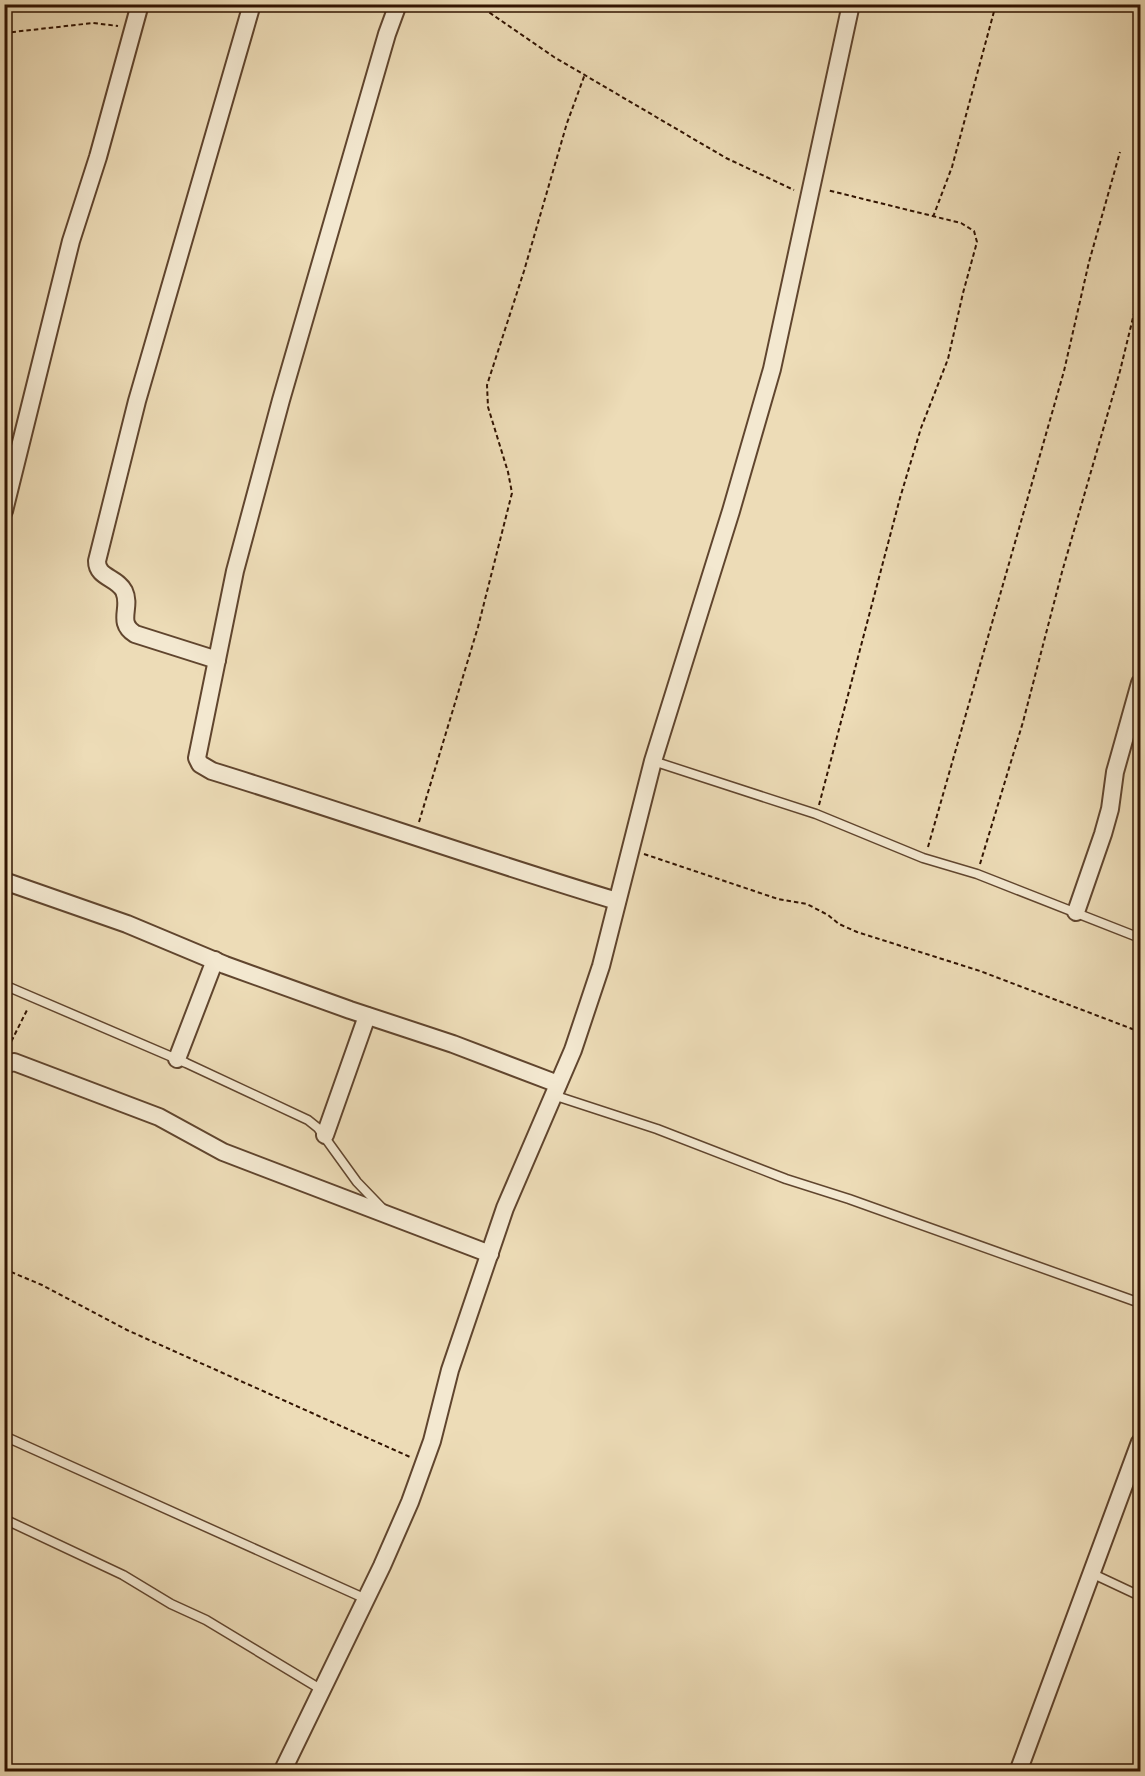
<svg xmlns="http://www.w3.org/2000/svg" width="1145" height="1776" font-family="'EB Garamond',serif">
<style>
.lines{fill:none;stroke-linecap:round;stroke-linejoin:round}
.lane-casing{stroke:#60452e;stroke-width:11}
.street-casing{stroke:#60452e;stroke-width:20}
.path{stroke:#311301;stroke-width:2;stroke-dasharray:4.5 3;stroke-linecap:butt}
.lane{stroke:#f3e8d0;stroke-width:8}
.street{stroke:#f3e8d0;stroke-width:16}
</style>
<rect width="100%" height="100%" fill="#eddcb7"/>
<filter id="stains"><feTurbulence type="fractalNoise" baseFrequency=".00333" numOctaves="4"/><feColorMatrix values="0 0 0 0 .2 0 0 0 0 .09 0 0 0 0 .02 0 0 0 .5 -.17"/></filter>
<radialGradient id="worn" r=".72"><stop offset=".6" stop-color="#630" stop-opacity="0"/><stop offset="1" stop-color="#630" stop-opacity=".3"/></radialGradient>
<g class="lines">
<defs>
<g id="lane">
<polyline points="653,761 816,814 923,858 977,874 1140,938"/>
<polyline points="4,985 186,1063 308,1120 318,1128 357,1182 383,1209"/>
<polyline points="553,1095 657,1129 786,1179 849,1199 1140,1303"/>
<polyline points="4,1436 366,1599"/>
<polyline points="4,1519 123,1575 171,1604 206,1620 322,1690"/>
<polyline points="1091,1573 1140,1596"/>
</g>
<g id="street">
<path d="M398,4l-11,30 -106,366 -46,171 -38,187 3,6 12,7c136,42 269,89 405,130"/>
<polyline points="4,511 71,241 98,157 140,4"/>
<path d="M217,660l-82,-26c-19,-12 -3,-26 -11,-43 -7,-14 -27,-13 -27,-30l40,-160 115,-397"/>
<polyline points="4,881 127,924 225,965 350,1010 453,1044 558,1084"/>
<polyline points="1076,912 1103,834 1110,809 1115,772 1140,683"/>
<polyline points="177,1059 215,960"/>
<polyline points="4,1065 14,1062 159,1117 223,1152 490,1254"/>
<polyline points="325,1135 367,1016"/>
<polyline points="282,1772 382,1566 410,1502 432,1441 450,1370 505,1208 573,1050 601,966 653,761 731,511 772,369 851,4"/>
<polyline points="1018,1772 1140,1442"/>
</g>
</defs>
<use href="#lane" class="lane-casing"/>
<use href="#street" class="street-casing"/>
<g class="path">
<polyline points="477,4 554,57 726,158 794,190"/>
<polyline points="4,33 93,23 118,26"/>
<polyline points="933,217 952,167 996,4"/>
<polyline points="819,805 900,498 921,428 948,359 963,293 977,242 974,231 961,223 827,190"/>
<polyline points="419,822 478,627 512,493 508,472 488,407 487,385 524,271 567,123 585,74"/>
<polyline points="928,847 1064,371 1089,262 1120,152"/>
<polyline points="644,854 778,899 807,904 828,915 839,924 857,932 980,971 1135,1030"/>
<polyline points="980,864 1023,722 1062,572 1120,371 1140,289"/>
<polyline points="4,909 9,898"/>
<polyline points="8,1048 28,1008"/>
<polyline points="4,1269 42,1285 127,1330 410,1457"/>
</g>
<use href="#lane" class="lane"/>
<use href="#street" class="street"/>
</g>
<rect width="1145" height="1776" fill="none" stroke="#eddcb7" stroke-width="24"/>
<rect x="6" y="6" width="1133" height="1764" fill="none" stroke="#311301" stroke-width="3"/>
<rect x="12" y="12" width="1121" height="1752" fill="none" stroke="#311301" stroke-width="1.5"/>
<rect width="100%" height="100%" filter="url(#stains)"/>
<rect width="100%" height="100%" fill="url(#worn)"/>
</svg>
